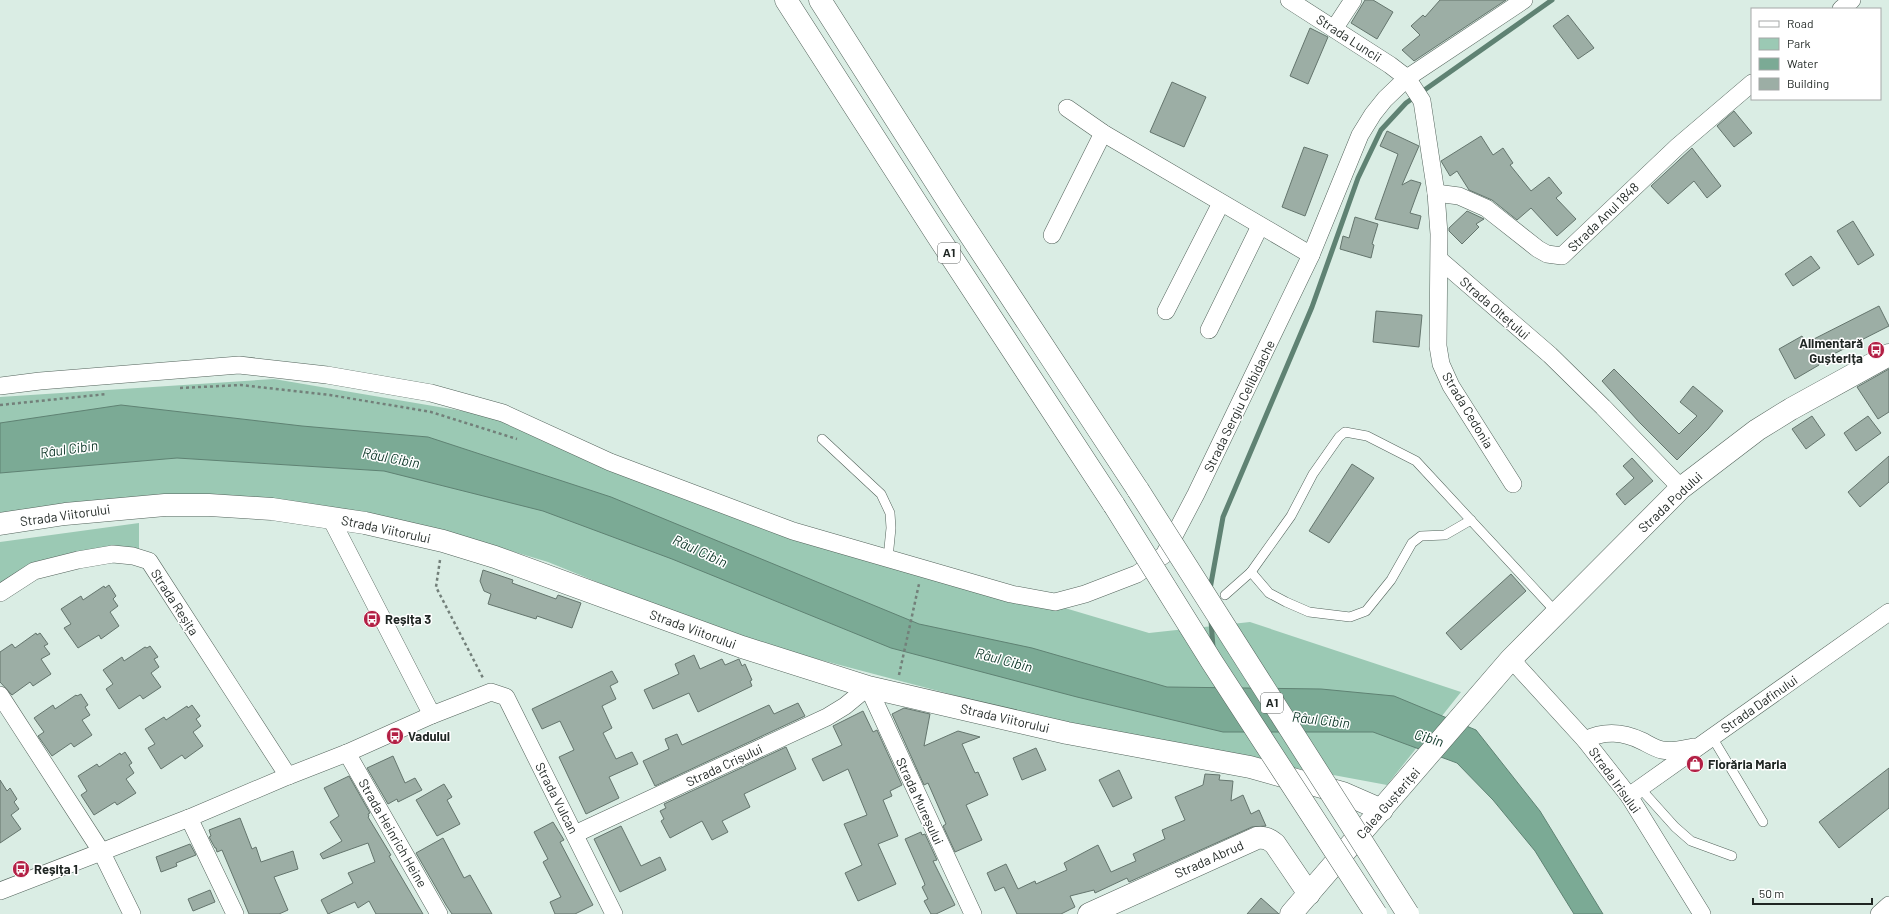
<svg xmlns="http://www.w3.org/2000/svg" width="1889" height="914" font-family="Barlow,sans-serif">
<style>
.green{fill:#9bc9b4}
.water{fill:#7baa95;stroke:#5f8273}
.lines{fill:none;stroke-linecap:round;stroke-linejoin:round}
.stream{stroke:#5f8273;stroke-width:5}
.building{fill:#9caea5;stroke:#64756d}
.service-casing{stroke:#53635b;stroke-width:10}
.minor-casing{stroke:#53635b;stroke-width:18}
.tertiary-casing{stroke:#53635b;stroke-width:23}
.secondary-casing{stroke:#53635b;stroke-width:23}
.motorway-casing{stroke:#53635b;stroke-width:23}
.path{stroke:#73807a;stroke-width:2.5;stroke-dasharray:3 3;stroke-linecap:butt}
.service{stroke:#fff;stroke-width:9}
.minor{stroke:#fff;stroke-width:17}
.tertiary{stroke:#fff;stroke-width:22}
.secondary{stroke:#fff;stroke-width:22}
.motorway{stroke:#fff;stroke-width:22}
.motorway-bridge-casing{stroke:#53635b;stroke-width:23;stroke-linecap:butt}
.motorway-bridge{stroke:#fff;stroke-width:22}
.labels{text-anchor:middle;stroke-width:3;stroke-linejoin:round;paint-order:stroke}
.shield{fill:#fff;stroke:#626765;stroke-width:1}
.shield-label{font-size:12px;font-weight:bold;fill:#1f2623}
.street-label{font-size:13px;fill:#1f2623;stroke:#fff}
.poi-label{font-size:13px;font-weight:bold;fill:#1f2623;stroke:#fff;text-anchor:start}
.water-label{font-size:14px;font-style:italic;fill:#113a2b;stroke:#fff}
</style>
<rect width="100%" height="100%" fill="#daede4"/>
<g class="green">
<polygon points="274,379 504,418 868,555 914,563 1149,633 1250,622 1461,692 1387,785 1071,726 730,636 548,562 449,532 337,509 171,494 59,507 0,516 0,397"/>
<polygon points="139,523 139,551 0,584 0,542"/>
</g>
<polygon class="water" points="121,405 302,426 428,437 611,497 919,624 1032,648 1167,687 1321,689 1394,696 1476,730 1540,811 1603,914 1574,914 1535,851 1493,800 1457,763 1373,732 1223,732 1077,697 891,648 672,559 543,511 384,471 177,458 0,473 0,423"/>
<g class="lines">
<g class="stream">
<polyline points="1210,589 1223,517 1312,307 1358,178 1381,130 1406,103 1552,0"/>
<polyline points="1211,621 1213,647"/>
</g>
</g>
<g class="building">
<polygon points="1365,0 1373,0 1393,12 1377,39 1351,23"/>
<polygon points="1440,0 1506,0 1414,61 1402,50 1420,35 1411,26 1423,15 1425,17"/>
<polygon points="1568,15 1594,48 1578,59 1553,26"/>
<polygon points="1310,28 1328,37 1308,84 1290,76"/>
<polygon points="1172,82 1206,97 1184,147 1150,132"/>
<polygon points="1734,111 1752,133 1734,147 1717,126"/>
<polygon points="1387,131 1419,146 1402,185 1411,180 1421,183 1410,213 1421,216 1418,229 1375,219 1398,154 1380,146"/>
<polygon points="1481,136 1493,155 1503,148 1513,163 1510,165 1531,191 1549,177 1562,193 1556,198 1576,219 1557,236 1531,208 1517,220 1492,200 1469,190 1457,171 1450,176 1441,161"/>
<polygon points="1304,147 1328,155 1305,216 1282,207"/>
<polygon points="1692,148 1721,186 1707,198 1694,181 1668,204 1651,186"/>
<polygon points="1467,211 1484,219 1476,224 1479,227 1462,244 1449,231 1449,228"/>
<polygon points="1355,217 1378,224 1372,244 1374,245 1371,258 1340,249 1343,236 1349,238"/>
<polygon points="1853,221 1874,255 1858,265 1837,231"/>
<polygon points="1811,256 1820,268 1793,286 1785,274"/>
<polygon points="1879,306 1889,326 1818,362 1819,365 1795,379 1779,349 1802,336 1806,343"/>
<polygon points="1376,311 1422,315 1419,347 1373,342"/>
<polygon points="1614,369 1679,434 1697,416 1680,402 1693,386 1723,411 1708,429 1677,460 1639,422 1602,381"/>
<polygon points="1889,369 1889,412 1878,419 1857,387"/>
<polygon points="1812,416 1825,435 1806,449 1792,429"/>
<polygon points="1868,416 1881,433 1856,451 1844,433"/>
<polygon points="1889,456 1889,482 1860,507 1848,492"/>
<polygon points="1632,458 1653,481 1625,505 1616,494 1634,478 1623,466"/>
<polygon points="1352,464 1374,478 1329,543 1309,531"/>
<polygon points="483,570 513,580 512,583 556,599 558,595 581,603 572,628 537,616 536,619 488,604 491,594 484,591 480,581"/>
<polygon points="1511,574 1526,591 1461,650 1446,633"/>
<polygon points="109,585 116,596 113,599 118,606 110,612 119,626 101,639 99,635 78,648 64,628 71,624 61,609 81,596 83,600 104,586 105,588"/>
<polygon points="36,633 37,635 40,633 48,644 44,646 50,654 41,659 51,674 33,686 30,682 12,695 0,682 0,652 12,644 15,648"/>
<polygon points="150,646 158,657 154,659 159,667 151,673 161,687 143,699 140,695 119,709 106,689 113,684 103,670 122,657 124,661 145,647 147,648"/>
<polygon points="694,655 700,669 722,659 725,665 739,659 742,666 745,664 752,680 750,681 752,686 698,712 689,693 653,709 644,690 679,674 675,664"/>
<polygon points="612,671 618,682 610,686 616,699 602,706 612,728 603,733 616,759 632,752 638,764 609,777 619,798 586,814 559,757 574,750 560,721 542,729 532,709"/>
<polygon points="81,694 88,705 85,707 90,715 82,720 92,735 74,747 71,743 52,756 38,736 44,732 34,718 53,705 55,709 76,695 77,696"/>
<polygon points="798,703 805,716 655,786 643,761 669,749 665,739 677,734 682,745 769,705 774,714"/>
<polygon points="192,705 200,716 196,719 201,726 193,732 203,746 185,759 182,755 161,769 148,748 155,744 145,729 164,717 166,720 187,706 188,708"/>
<polygon points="904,708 930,714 924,746 958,731 980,737 962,744 975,773 978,772 988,795 966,805 982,840 955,852 943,826 946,824 928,783 924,785 892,714"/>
<polygon points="863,711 873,732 877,730 902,785 890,791 892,796 883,800 898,836 878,844 896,884 858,901 845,873 862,865 844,824 867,815 848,769 823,781 812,759 842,745 833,726"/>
<polygon points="786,747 796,769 744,794 750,807 722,821 728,832 712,840 702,821 670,838 661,821 664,819 660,811 666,808 664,804"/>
<polygon points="1036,748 1046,770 1022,780 1013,758"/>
<polygon points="125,752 132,763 129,765 134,773 126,779 136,793 117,805 115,802 94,815 81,795 87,791 78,776 97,764 99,767 120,753 121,755"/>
<polygon points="393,756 405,783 415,778 422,790 398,802 397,799 388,804 367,768"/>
<polygon points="1889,768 1889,808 1839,848 1819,822"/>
<polygon points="1119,770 1132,798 1113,807 1099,780"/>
<polygon points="1205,774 1220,775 1219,780 1233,781 1231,801 1243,795 1251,814 1259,810 1266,826 1252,827 1129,882 1127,878 1095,893 1094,890 1070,896 1075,907 1061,914 1017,914 1004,887 995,891 987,873 1006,864 1018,889 1035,881 1036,884 1067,870 1064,863 1098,845 1111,872 1136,861 1133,854 1165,839 1162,830 1185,820 1175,797 1203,785"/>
<polygon points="349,776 370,813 368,814 369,816 368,817 391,855 389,856 423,914 376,914 369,901 358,908 355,902 328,914 321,900 353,883 348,873 375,862 368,843 323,859 320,854 342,841 330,822 339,816 324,788"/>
<polygon points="0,780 7,791 10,788 17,799 14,802 19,809 11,815 21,829 0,843"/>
<polygon points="444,784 452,797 447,800 460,824 437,836 416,800"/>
<polygon points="240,818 252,849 256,847 261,862 293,851 298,869 274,877 288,910 279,914 249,914 222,850 217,852 216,848 215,848 209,837 211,836 209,830"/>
<polygon points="553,822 564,840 560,842 593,905 575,914 555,914 550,902 561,897 543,862 548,859 534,832"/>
<polygon points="621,826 641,866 660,857 666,870 620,892 594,839"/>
<polygon points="921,832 922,835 925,834 937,860 933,861 955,905 936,914 931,914 924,901 928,899 922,887 925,885 924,882 905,839"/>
<polygon points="443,838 464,878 470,875 492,914 452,914 446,905 416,853"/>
<polygon points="190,844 196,855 176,863 177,866 161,872 156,857"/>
<polygon points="210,890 215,902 193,911 188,899"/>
<polygon points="1261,898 1279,914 1247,914"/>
</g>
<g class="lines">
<defs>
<g id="service">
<polyline points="822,439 881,494 890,513 891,528 888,558"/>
<polyline points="1251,572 1269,593 1286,602 1309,612 1350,617 1366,611 1391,580 1412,543 1421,536 1445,535 1471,520"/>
<polyline points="1225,595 1251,572 1291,516 1313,474 1339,437 1345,432 1367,436 1416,461 1556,612"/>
<polyline points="1712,737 1763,822"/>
<polyline points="1640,788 1675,827 1691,841 1732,856"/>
</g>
<g id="minor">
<polyline points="1289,0 1390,65 1407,78 1422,101 1436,193 1439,234 1438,346 1441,364 1451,386 1513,484"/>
<polyline points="1841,9 1852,0"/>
<polyline points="1334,29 1353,0"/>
<polyline points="1067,108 1103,133 1311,255"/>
<polyline points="1436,193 1459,196 1486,208 1538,249 1547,254 1562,256 1678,146 1752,83"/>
<polyline points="1052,235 1103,133"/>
<polyline points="1440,260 1550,355 1603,407 1681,488"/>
<polyline points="1166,311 1221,203"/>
<polyline points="1209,330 1260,226"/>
<polyline points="0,386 40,381 239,365 327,375 431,393 503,413 610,462 793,531 1011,594 1055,602 1085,594 1137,574 1164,555 1196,494 1311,255 1360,135 1373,114 1385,99 1407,78 1524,0"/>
<polyline points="330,517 432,715"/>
<polyline points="0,593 34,571 78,560 113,554 133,556 149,561 288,776"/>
<polyline points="1511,659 1585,740 1629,796 1702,914"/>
<polyline points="0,695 101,851 132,914"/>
<path d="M1585,740c20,-10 38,-8 57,1 6,3 14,8 20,9 11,2 21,-1 31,-3"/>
<polyline points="347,753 439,914"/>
<polyline points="1629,796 1889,612"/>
<polyline points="189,818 235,914"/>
<polyline points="575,834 827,717 845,706 868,687 973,914"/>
<polyline points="0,891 189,818 288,776 347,753 432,715 491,692 506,697 614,914"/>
<polyline points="1879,914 1889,905"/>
</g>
<g id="tertiary">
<polyline points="0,524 65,514 165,505 209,505 272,509 365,523 443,541 495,557 742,647 868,687 1067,733 1250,767 1343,793 1382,810"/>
<path d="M1089,914l168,-76c8,-1 12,1 18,6l34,50"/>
</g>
<polyline id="secondary" points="1291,914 1511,659 1681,488 1757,430 1791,409 1889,355"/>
<g id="motorway">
<polyline points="786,0 937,235 1114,505"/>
<polyline points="820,0 953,209 1138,490"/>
</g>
</defs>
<use href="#service" class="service-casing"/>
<use href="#minor" class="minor-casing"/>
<use href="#tertiary" class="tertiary-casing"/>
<use href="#secondary" class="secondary-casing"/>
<use href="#motorway" class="motorway-casing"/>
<g class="path">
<polyline points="180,388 241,385 330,395 431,412 517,439"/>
<polyline points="0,405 107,394"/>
<polyline points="440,560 436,587 483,678"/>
<polyline points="899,675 919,584"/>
</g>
<use href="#service" class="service"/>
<use href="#minor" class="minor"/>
<use href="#tertiary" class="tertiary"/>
<use href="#secondary" class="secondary"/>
<use href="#motorway" class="motorway"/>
<defs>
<g id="motorway-bridge">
<polyline points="1138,490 1408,914"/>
<polyline points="1114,505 1212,662 1376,914"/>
</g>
</defs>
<use href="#motorway-bridge" class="motorway-bridge-casing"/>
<use href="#motorway-bridge" class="motorway-bridge"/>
</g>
<defs>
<symbol id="bus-disc" viewBox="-11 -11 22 22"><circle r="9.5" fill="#b32045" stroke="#fff"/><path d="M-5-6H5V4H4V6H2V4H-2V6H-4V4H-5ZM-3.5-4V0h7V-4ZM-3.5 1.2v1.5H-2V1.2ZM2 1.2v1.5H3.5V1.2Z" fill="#fff"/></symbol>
<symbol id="shop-disc" viewBox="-11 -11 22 22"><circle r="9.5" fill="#b32045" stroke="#fff"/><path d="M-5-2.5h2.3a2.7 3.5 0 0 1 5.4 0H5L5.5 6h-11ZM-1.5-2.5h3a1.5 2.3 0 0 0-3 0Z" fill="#fff"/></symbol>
</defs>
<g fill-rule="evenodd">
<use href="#bus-disc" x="1866" y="340" width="20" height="20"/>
<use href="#bus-disc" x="362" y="609" width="20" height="20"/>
<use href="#bus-disc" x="385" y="726" width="20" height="20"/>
<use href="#shop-disc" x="1685" y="754" width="20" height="20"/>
<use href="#bus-disc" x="11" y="859" width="20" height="20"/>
</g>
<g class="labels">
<g class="shield">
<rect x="938" y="243" width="22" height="20" rx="3"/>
<rect x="1261" y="693" width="22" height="20" rx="3"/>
</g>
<g class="shield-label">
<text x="949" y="257">A1</text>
<text x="1272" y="707">A1</text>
</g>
<g class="street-label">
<text transform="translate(1349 38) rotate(33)" y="5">Strada Luncii</text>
<text transform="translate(1603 217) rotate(-44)" y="5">Strada Anul 1848</text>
<text transform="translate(1495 308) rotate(41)" y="5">Strada Oltețului</text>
<text transform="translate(1239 406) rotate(-64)" y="5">Strada Sergiu Celibidache</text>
<text transform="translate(1468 410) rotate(59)" y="5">Strada Cedonia</text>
<text transform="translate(1670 502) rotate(-43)" y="5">Strada Podului</text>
<text transform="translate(65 515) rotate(-8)" y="5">Strada Viitorului</text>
<text transform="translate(386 529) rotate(12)" y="5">Strada Viitorului</text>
<text transform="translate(175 602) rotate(57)" y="5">Strada Reșița</text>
<text transform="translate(693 629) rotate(20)" y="5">Strada Viitorului</text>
<text transform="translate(1759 704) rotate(-35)" y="5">Strada Dafinului</text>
<text transform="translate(1005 718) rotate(13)" y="5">Strada Viitorului</text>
<text transform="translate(724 765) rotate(-25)" y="5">Strada Crișului</text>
<text transform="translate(1615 780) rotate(54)" y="5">Strada Irisului</text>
<text transform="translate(557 798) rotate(63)" y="5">Strada Vulcan</text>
<text transform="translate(920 801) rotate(65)" y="5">Strada Mureșului</text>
<text transform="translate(1388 803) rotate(-49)" y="5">Calea Gușteriței</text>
<text transform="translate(393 833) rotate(60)" y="5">Strada Heinrich Heine</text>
<text transform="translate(1209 859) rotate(-24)" y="5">Strada Abrud</text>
</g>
<g class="poi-label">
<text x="1863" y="348" text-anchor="end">Alimentară<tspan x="1863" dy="15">Gușterița</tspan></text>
<text x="385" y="624">Reșița 3</text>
<text x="408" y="741">Vadului</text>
<text x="1708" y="769">Florăria Maria</text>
<text x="34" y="874">Reșița 1</text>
</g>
<g class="water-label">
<text transform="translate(69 449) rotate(-8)" y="5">Râul Cibin</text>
<text transform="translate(391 458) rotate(11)" y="5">Râul Cibin</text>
<text transform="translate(700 551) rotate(25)" y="5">Râul Cibin</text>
<text transform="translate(1004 660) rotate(15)" y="5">Râul Cibin</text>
<text transform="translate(1321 720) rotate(7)" y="5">Râul Cibin</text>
<text transform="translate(1429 738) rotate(17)" y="5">Cibin</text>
</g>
</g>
<rect x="1751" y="8" width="130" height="92" fill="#ffffff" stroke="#a5a8a7"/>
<rect x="1759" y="21" width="20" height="6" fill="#ffffff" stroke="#a5a8a7"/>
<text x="1787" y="28" font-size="12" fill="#1f2623">Road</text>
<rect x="1759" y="38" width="20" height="12" fill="#9bc9b4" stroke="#a5a8a7"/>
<text x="1787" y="48" font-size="12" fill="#1f2623">Park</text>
<rect x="1759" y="58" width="20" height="12" fill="#7baa95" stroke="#a5a8a7"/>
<text x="1787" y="68" font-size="12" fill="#1f2623">Water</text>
<rect x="1759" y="78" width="20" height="12" fill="#9caea5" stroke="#a5a8a7"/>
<text x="1787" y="88" font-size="12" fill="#1f2623">Building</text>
<path d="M1753 898v6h119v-6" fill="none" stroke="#1f2623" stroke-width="2"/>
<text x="1759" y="898" font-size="12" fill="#1f2623" stroke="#ffffff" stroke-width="3" paint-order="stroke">50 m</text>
</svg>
